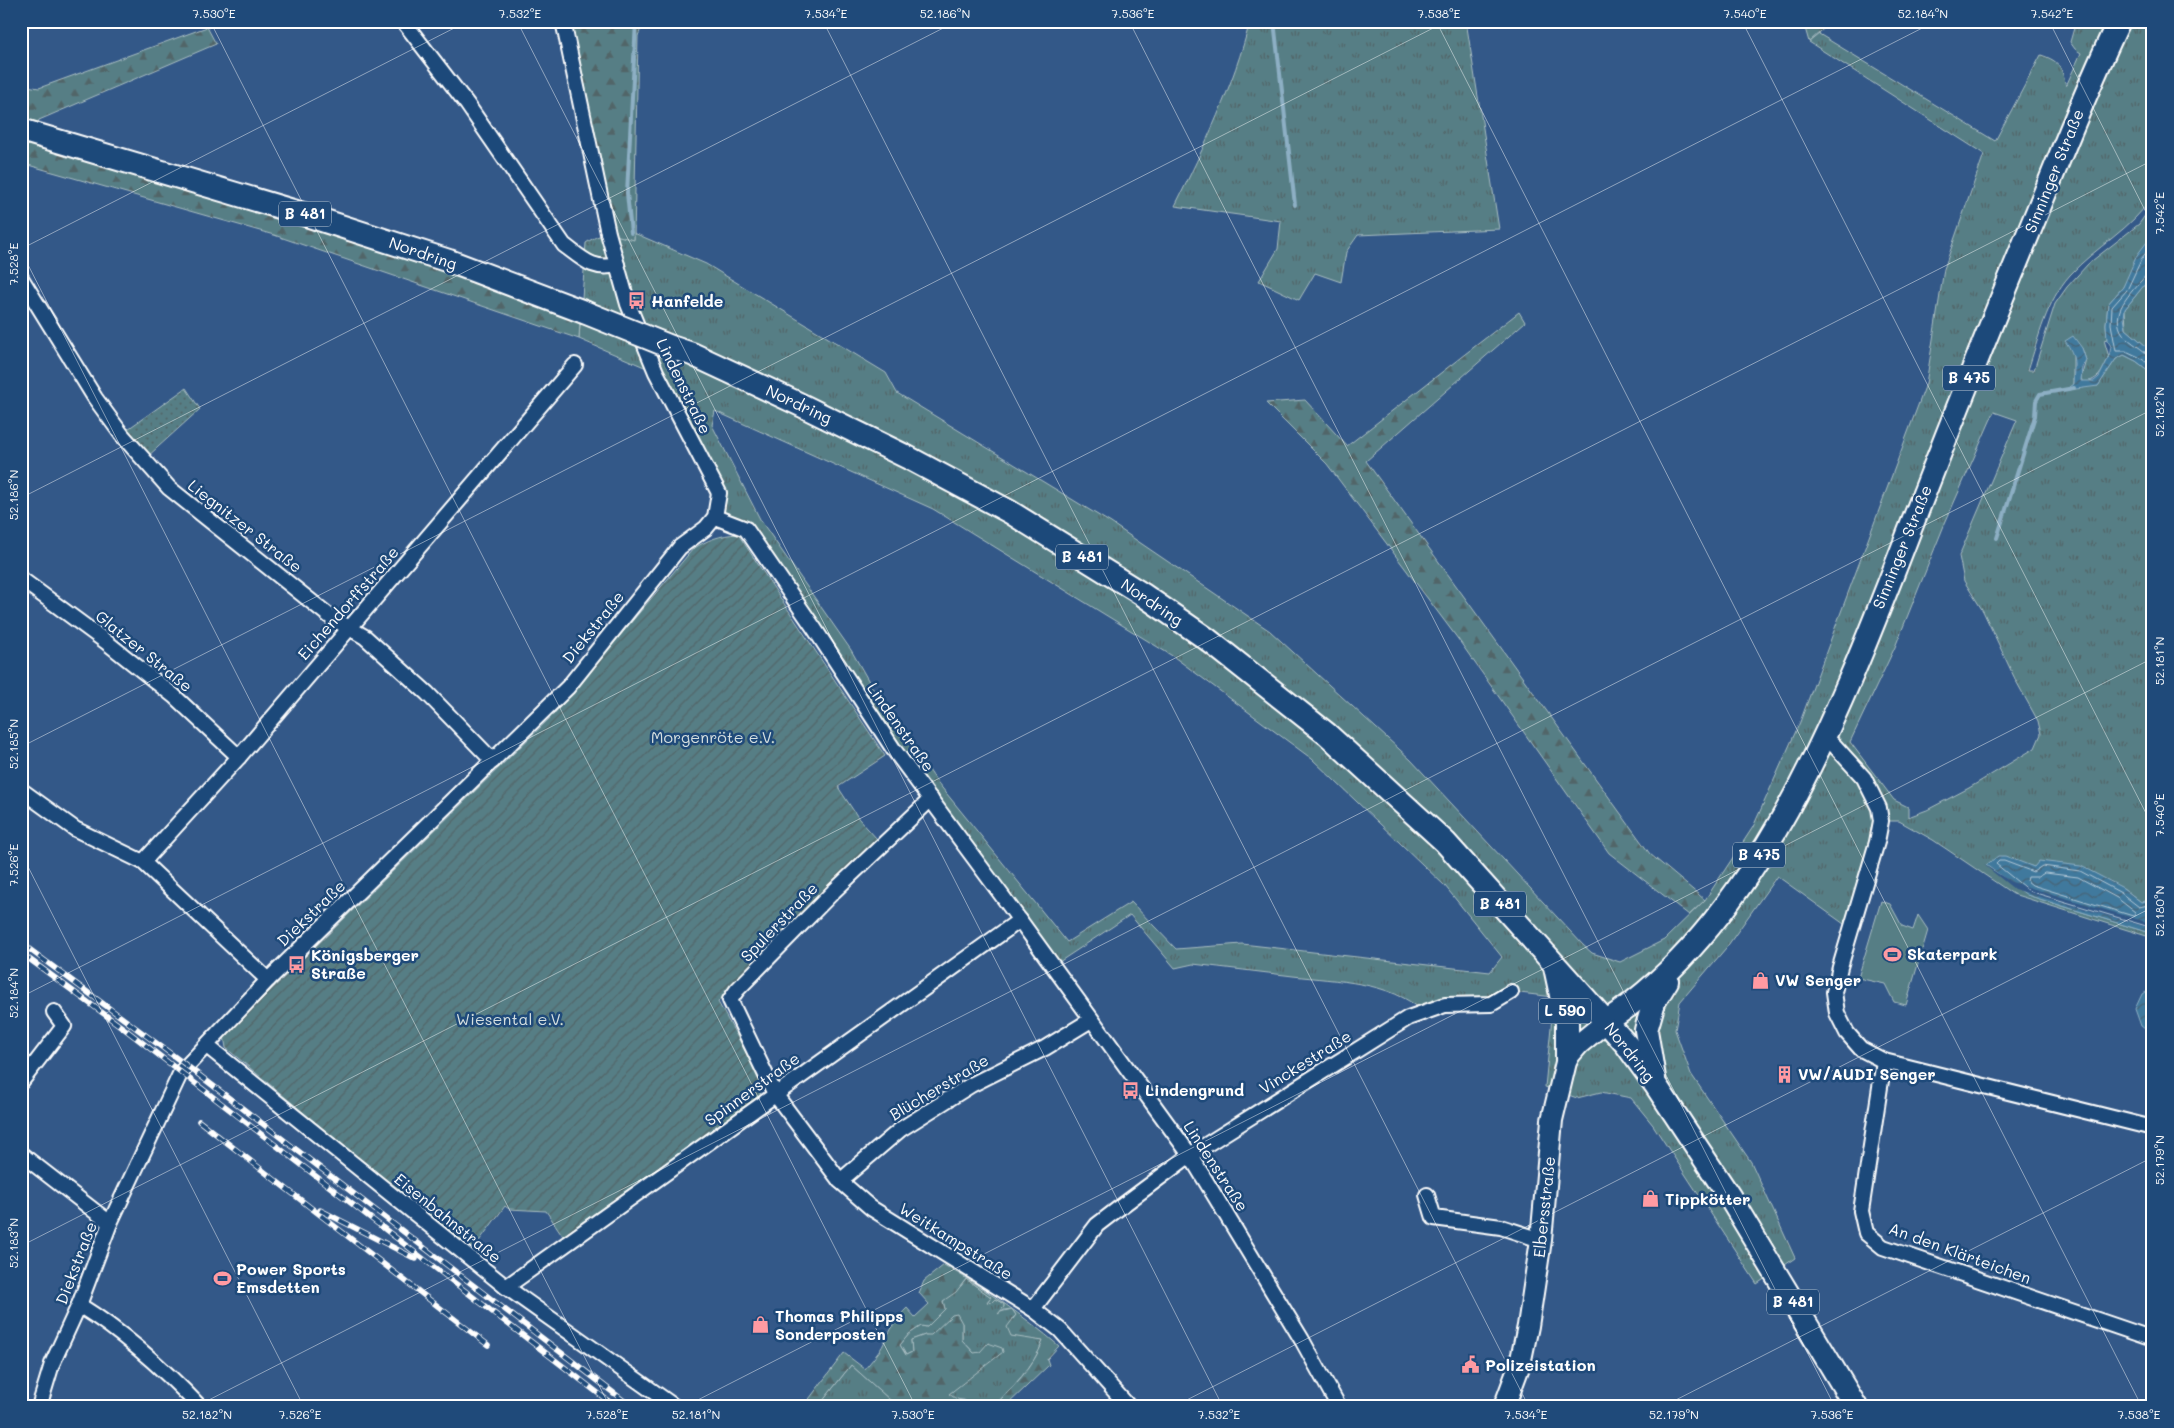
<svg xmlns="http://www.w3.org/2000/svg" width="2174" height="1428" font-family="Mali,sans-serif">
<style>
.grass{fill:url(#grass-tufts);stroke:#aabec2;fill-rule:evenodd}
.forest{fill:url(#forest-firs);stroke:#aabec2}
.park{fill:url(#park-dots);stroke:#aabec2}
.garden{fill:url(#garden-furrows);stroke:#aabec2}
.pitch{fill:#567e85;stroke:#aabec2}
.water{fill:url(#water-waves);stroke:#8dafc4}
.pier{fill:#335888}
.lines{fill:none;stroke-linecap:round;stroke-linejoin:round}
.shore{stroke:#b3c9d8;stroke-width:1}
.stream{stroke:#8dafc4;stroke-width:4}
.minor-casing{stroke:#fff;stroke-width:18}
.secondary-casing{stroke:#fff;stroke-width:24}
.primary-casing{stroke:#fff;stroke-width:26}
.minor{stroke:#1f4a7a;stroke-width:14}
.secondary{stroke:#1f4a7a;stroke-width:20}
.primary{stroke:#1f4a7a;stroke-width:22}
.rail-casing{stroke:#fff;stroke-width:5.5}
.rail{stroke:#1f4a7a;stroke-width:4;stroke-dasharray:11;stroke-linecap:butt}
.primary-bridge-casing{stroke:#fff;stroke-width:26;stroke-linecap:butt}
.primary-bridge{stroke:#1f4a7a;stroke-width:22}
.ticks{fill:none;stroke:#fff;stroke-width:1;stroke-opacity:0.45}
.labels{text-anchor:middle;stroke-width:5;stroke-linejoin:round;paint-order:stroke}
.shield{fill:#1f4a7a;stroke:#bcc9d7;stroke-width:1}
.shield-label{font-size:15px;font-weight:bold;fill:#fff}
.street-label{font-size:16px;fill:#fff;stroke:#1f4a7a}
.poi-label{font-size:16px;font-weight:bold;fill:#fff;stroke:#1f4a7a;text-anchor:start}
.park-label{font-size:16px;fill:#d5dfe0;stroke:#1f4a7a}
.neatline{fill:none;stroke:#fff;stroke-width:2}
.ticks-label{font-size:12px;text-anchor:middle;fill:#fff}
</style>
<defs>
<pattern id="grass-tufts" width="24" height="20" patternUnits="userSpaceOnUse" patternTransform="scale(1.25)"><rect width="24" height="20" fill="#567e85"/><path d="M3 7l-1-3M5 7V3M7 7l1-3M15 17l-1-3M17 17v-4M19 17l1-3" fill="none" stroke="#516568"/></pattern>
<pattern id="forest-firs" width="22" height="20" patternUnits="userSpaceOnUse" patternTransform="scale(1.25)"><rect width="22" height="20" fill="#567e85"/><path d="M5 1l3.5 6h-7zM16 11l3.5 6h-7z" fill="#516568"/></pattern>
<pattern id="park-dots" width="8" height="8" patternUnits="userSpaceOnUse" patternTransform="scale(1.25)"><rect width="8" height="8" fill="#567e85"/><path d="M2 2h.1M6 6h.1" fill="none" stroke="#516568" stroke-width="1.8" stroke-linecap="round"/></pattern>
<pattern id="garden-furrows" width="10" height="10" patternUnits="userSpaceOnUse" patternTransform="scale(1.25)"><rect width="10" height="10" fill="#567e85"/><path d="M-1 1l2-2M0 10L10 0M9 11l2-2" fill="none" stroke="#516568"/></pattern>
<pattern id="water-waves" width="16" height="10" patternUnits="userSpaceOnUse" patternTransform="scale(1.25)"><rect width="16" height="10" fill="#41799d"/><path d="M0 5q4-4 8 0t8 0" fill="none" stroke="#466274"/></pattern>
</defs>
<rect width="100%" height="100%" fill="#335888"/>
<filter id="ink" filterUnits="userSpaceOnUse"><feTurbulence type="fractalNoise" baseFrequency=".02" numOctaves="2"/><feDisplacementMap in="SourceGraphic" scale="10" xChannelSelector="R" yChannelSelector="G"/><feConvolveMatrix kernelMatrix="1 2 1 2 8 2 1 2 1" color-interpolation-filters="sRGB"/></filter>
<g filter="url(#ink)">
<g class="grass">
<path d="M1250,21h216l33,208 -141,6 -12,17 -5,30 -26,-9 -16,27 -40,-19 19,-32 3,-28 -106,-15c29,-59 59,-121 75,-185z"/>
<path d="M2076,21h77v175c-21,33 -58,51 -83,79 -24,27 -31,62 -42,95h6l21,-66 12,-17 21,-23 51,-40 14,-20v14l-3,5 3,11 -30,53 -15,17 -2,20 1,15 -3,1 5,17c-8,15 -8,22 -26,26l-2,-5 5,-18 -4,-12 -9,4v32l25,2 18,-27 8,-4 12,6 17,13v525l-12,3 -18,-14 -101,-24 -10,-6 15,37 126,39v4l-140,-44 -80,-54 -34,-19h-18l-30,108 -74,-53 -51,72 -46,54 -5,28 16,44 60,88 44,96 -38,26 -104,-159 -22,-27 -30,-6 -24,6 -32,-11 9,-90 -43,-5 -20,12 -67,8c-34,-31 -88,-31 -131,-36 -33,-4 -66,-8 -100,-12l-18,4 -45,-53 -77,51 -307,-436 -31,-13 3,-12 -62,-133 -77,-33 7,-96c18,-13 28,-8 48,-4v-6l72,31 180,109 11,20 214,130 159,108 141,129 172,185 9,8 28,9 44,-22 41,-40 48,-73 47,-105 126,-338 18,-115 40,-115 -175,-112 10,-8 176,107 46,-86c21,7 20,13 25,31l15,-33 -6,-4 -5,-7zM715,411l218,98 241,148 138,102 133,127 57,71 -12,15 -248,-28 -66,5 -45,-47 -64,40 -129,-159 -62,-89 -25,-44 -90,-129 -49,-96zM1994,412l23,8 -58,136 5,25 19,30 33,70 22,40 3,13 -6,14 -66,40 -42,22 -19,7v-10l-14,-7 -44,-58 45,-95 50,-124z"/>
<polygon points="2153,274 2153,352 2126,329 2125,309"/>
<path d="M966,1279l25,18 -4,5 8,-3 9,5v3l-4,5 12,-3 4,6 -3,3 4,17 26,6c-9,26 -31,46 -50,66h-20l-9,-7 -10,-1 -5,-5 9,-8 22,-34 -5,2 -13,-14v-17l-10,-8 -21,21 -6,-1 -14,5 1,12 -6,3 -6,-10 9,-11 12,-8 6,1 18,-18 -2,-8 18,-15z"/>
<polygon points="851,1365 898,1407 818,1407"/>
</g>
<g class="forest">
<polygon points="563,21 644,21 638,36 634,240 608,233"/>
<polygon points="1803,21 1832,21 1809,42"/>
<polygon points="207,27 216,44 39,120 32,142 400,254 580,321 579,339 274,235 21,163 21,85 39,88"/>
<polygon points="1519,312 1525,322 1366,461 1650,854 1705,900 1689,915 1609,853 1458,639 1327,464 1266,403 1305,400 1347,446"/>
<path d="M944,1265c41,24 79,50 115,81l-12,13 2,6 -44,42h-12c19,-19 41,-40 50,-66l-32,-5 -4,-9 9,-12 -4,-6 -8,1 -6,4 6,-7v-3l-9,-5 -4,4 -4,-1 4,-5 -25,-18 -10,13 -13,9 2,8 -18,18 -6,-1 -12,8 -9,11 6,10 6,-3 -1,-12 14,-5h6l21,-20 5,-1 5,9v17l12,13 6,-1 8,-9 14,5 1,4 -54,42c7,6 16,7 24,13h-75l-47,-42 -33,42h-15l41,-54 21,16c6,-8 15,-17 19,-26 6,-12 13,-26 23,-35l8,9 14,-13 -10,-11 5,-12z"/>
</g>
<polygon class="park" points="186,388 200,409 147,457 125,431"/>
<path class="garden" d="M738,534l147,222 -47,31 21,32 18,20 -59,57 -100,106 45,81 -3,12 -197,141 -17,-25 -37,-2 -4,-3 -34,46 -245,-204 -2,-12 329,-321 140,-166c14,-9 27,-14 45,-15z"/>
<polygon class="pitch" points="1881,901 1890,904 1902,926 1913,930 1918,915 1928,930 1906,1005 1894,1002 1885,984 1858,978"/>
<g class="water">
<path d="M2153,218v56l-28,35 -1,9 2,11 27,23v22l-17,-13 -12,-6 -8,4 -18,27 -29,4v-3l4,-3c1,-19 4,-27 -8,-43l8,-5 9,12 4,12 -4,7 -1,14h13l5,-4 10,-20 2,-11 -4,-6 -1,-16 2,-20 15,-17 14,-32 16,-21 -3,-11z"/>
<polygon points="1998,856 2005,856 2034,867 2039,861 2081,866 2123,888 2141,902 2153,899 2153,934 2027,895 1986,865"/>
<polygon points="2153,987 2153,1035 2141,1026 2135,1009 2142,994"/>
</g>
<polygon class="pier" points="1983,864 2011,882 2153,924 2153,929 2014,889"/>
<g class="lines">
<g class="shore">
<polyline points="2153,243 2142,258 2127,290 2112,307 2111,324 2116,351 2126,351 2139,357 2153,367"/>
<path d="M2153,272l-6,2c-12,15 -37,35 -26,57 5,9 19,16 26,23l6,1"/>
<polygon points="2045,873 2078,877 2117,898 2135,912 2136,915 2133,916 2032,885 2027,881 2028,877 2037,877"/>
<polyline points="2153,904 2139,907 2121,893 2080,871 2042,866 2033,872 2004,861 1999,861 1996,864 2029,891 2153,928"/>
</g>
<g class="stream">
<polyline points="1274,21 1295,205"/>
<polyline points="631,233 627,193 636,21"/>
<polyline points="1997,538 2035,416 2036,401 2040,394 2074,388"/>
</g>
<defs>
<g id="minor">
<path d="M403,21l64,83 97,141c19,14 29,26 53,20"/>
<polyline points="21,278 95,398 122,435 169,488 332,618 365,637 427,693 493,761"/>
<polyline points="715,517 746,529 814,628 894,750 1003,897 1190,1155 1302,1340 1339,1407"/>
<polyline points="21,579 105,641 174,696 239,757"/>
<polyline points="1824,737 1834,745 1864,778 1879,808 1881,821 1877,842 1840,967 1834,992 1837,1013 1847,1033 1861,1049 1884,1061 2153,1128"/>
<polyline points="21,790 75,829 143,862 268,980"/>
<polyline points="931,799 834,891 737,990 730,1000 775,1094 840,1181 871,1208 1033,1309 1060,1330 1129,1407"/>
<polyline points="143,862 239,757 575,365"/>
<polyline points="207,1046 506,1287 675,1407"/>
<polyline points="1884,1061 1861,1211 1866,1233 1883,1247 2153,1339"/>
<polyline points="21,1082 64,1026 54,1012"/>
<polyline points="21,1154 110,1223"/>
<polyline points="840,1181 901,1129 971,1085 1045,1048 1091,1020"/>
<polyline points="1427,1195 1434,1218 1501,1227 1541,1240"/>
<polyline points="506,1287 1020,920"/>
<path d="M79,1305c45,28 84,63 121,102"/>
<polyline points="1033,1309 1097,1225 1123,1205 1190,1155 1408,1018 1445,1005 1491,1004 1511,992"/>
<polyline points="39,1407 52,1364 79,1305 110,1223 181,1072 268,980 568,687 680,547 706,528 715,517 719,493 656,372 628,304 608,233 563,21"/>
</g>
<polyline id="secondary" points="1504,1407 1520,1364 1528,1326 1541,1240 1552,1120 1567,1058 1579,1044 1607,1021"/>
<g id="primary">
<polyline points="21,130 303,214 449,261 584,312"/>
<polyline points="671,347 692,354 799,404 907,457 1010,512 1142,594 1207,639 1327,734 1445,842 1626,1044 1655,1084 1729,1196 1856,1407"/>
<polyline points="1555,967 1567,1023 1567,1058"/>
<path d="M1607,1021c168,-110 249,-356 320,-535 36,-93 73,-184 111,-276 26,-63 51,-127 81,-189"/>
<polyline points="1654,1078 1646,1030 1654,1002 1667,981"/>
</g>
</defs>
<use href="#minor" class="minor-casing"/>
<use href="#secondary" class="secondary-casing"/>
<use href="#primary" class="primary-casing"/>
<use href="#minor" class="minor"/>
<use href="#secondary" class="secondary"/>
<use href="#primary" class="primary"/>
<defs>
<g id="rail">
<polyline points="21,943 186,1065 632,1407"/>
<polyline points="21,953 126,1030 616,1407"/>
<polyline points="199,1121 488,1345"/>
<polyline points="320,1210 416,1259"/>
</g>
</defs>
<use href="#rail" class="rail-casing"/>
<use href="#rail" class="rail"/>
<defs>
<polyline id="primary-bridge" points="584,312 671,347"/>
</defs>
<use href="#primary-bridge" class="primary-bridge-casing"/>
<use href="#primary-bridge" class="primary-bridge"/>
</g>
</g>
<path class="ticks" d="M210,21l706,1386M517,21l706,1386M823,21l706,1386M1129,21l706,1386M1436,21l706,1386M1742,21l411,806M2049,21l104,205M21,249l447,-228M21,251l589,1156M21,498l936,-477M21,747l1426,-726M21,853l283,554M21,997l1915,-976M21,1246l2132,-1086M195,1407l1958,-998M684,1407l1469,-749M1173,1407l980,-500M1662,1407l491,-250M2151,1407l2,-1"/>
<defs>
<symbol id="bus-bare" viewBox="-9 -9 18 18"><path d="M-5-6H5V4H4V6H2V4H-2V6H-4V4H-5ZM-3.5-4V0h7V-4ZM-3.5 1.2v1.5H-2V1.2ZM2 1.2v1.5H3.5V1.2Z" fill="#ff9aa2" stroke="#1f4a7a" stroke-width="2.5" paint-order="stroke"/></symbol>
<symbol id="stadium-bare" viewBox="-9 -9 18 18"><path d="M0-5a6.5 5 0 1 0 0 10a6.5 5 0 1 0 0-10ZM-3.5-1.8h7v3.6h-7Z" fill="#ff9aa2" stroke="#1f4a7a" stroke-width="2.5" paint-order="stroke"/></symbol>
<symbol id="shop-bare" viewBox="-9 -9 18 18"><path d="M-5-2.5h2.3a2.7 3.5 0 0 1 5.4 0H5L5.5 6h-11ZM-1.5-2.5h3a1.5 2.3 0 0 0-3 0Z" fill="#ff9aa2" stroke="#1f4a7a" stroke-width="2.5" paint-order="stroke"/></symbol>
<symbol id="building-bare" viewBox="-9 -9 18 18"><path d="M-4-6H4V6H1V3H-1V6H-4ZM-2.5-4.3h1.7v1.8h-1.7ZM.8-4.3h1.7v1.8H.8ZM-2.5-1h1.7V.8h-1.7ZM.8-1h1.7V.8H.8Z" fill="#ff9aa2" stroke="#1f4a7a" stroke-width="2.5" paint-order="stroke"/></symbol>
<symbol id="civic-bare" viewBox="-9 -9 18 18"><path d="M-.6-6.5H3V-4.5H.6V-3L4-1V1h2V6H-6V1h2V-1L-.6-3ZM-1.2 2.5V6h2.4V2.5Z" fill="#ff9aa2" stroke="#1f4a7a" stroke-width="2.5" paint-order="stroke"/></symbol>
</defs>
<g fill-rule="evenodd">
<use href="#bus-bare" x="624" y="288" width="25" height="25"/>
<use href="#stadium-bare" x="1880" y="942" width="25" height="25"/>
<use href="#bus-bare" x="284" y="952" width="25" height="25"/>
<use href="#shop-bare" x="1748" y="968" width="25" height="25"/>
<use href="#building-bare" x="1772" y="1062" width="25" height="25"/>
<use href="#bus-bare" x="1118" y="1078" width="25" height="25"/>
<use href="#shop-bare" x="1638" y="1186" width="25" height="25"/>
<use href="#stadium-bare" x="210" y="1266" width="25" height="25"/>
<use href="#shop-bare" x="748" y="1312" width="25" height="25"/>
<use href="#civic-bare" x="1458" y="1352" width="25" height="25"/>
</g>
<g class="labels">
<g class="shield">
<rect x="279" y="201.5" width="52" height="25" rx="4"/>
<rect x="1943" y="365.5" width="52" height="25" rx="4"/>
<rect x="1056" y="544.5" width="52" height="25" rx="4"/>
<rect x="1733" y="842.5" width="52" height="25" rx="4"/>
<rect x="1474" y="891.5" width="52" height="25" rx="4"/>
<rect x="1539" y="998.5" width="52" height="25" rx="4"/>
<rect x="1767" y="1289.5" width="52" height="25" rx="4"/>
</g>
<g class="shield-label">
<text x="305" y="219">B 481</text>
<text x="1969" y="383">B 475</text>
<text x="1082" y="562">B 481</text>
<text x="1759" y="860">B 475</text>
<text x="1500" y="909">B 481</text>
<text x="1565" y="1016">L 590</text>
<text x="1793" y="1307">B 481</text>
</g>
<g class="street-label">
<text transform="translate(2054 171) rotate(-68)" y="6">Sinninger Straße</text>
<text transform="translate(423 253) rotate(19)" y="6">Nordring</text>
<text transform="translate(684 386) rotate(64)" y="6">Lindenstraße</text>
<text transform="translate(799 404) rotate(25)" y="6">Nordring</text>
<text transform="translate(245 526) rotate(38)" y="6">Liegnitzer Straße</text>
<text transform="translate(1902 547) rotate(-68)" y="6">Sinninger Straße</text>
<text transform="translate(1152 602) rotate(34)" y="6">Nordring</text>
<text transform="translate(348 603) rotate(-49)" y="6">Eichendorffstraße</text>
<text transform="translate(593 627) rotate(-51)" y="6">Diekstraße</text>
<text transform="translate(144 651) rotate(39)" y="6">Glatzer Straße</text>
<text transform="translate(901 727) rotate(55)" y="6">Lindenstraße</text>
<text transform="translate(311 913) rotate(-44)" y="6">Diekstraße</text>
<text transform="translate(779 922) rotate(-46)" y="6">Spulerstraße</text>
<text transform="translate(1630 1052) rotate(52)" y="6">Nordring</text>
<text transform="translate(1305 1062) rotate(-32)" y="6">Vinckestraße</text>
<text transform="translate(939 1087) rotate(-31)" y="6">Blücherstraße</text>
<text transform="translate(752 1089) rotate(-36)" y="6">Spinnerstraße</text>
<text transform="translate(1216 1166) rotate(57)" y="6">Lindenstraße</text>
<text transform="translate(1544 1207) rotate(-84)" y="6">Elbersstraße</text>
<text transform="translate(448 1218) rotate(39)" y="6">Eisenbahnstraße</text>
<text transform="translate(956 1241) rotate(32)" y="6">Weitkampstraße</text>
<text transform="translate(1960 1253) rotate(20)" y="6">An den Klärteichen</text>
<text transform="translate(76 1263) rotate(-69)" y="6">Diekstraße</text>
</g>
<g class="poi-label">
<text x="651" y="307">Hanfelde</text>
<text x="1907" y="960">Skaterpark</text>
<text x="311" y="961">Königsberger<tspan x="311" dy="18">Straße</tspan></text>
<text x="1775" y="986">VW Senger</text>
<text x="1798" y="1080">VW/AUDI Senger</text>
<text x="1145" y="1096">Lindengrund</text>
<text x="1665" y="1205">Tippkötter</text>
<text x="236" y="1275">Power Sports<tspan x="236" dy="18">Emsdetten</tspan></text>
<text x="775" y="1322">Thomas Philipps<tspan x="775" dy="18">Sonderposten</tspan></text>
<text x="1485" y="1371">Polizeistation</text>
</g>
<g class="park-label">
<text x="713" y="743">Morgenröte e.V.</text>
<text x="510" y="1025">Wiesental e.V.</text>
</g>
</g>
<rect width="2174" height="1428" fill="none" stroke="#1f4a7a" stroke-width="55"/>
<rect x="28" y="28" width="2118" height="1372" class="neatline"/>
<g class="ticks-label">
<text x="214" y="18">7.530°E</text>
<text x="520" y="18">7.532°E</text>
<text x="826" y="18">7.534°E</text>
<text x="945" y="18">52.186°N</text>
<text x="1133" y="18">7.536°E</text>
<text x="1439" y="18">7.538°E</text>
<text x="1745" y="18">7.540°E</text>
<text x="1923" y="18">52.184°N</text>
<text x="2052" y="18">7.542°E</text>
<text transform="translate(2160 213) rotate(-90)" y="4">7.542°E</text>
<text transform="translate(14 264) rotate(-90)" y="4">7.528°E</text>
<text transform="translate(2160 412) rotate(-90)" y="4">52.182°N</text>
<text transform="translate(14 495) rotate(-90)" y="4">52.186°N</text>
<text transform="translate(2160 661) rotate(-90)" y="4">52.181°N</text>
<text transform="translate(14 744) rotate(-90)" y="4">52.185°N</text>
<text transform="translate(2160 815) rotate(-90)" y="4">7.540°E</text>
<text transform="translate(14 865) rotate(-90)" y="4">7.526°E</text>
<text transform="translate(2160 911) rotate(-90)" y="4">52.180°N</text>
<text transform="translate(14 993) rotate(-90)" y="4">52.184°N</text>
<text transform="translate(2160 1160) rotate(-90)" y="4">52.179°N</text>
<text transform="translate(14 1243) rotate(-90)" y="4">52.183°N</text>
<text x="207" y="1419">52.182°N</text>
<text x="300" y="1419">7.526°E</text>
<text x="607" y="1419">7.528°E</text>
<text x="696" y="1419">52.181°N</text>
<text x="913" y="1419">7.530°E</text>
<text x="1219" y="1419">7.532°E</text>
<text x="1526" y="1419">7.534°E</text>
<text x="1674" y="1419">52.179°N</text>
<text x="1832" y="1419">7.536°E</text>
<text x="2139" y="1419">7.538°E</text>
</g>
</svg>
